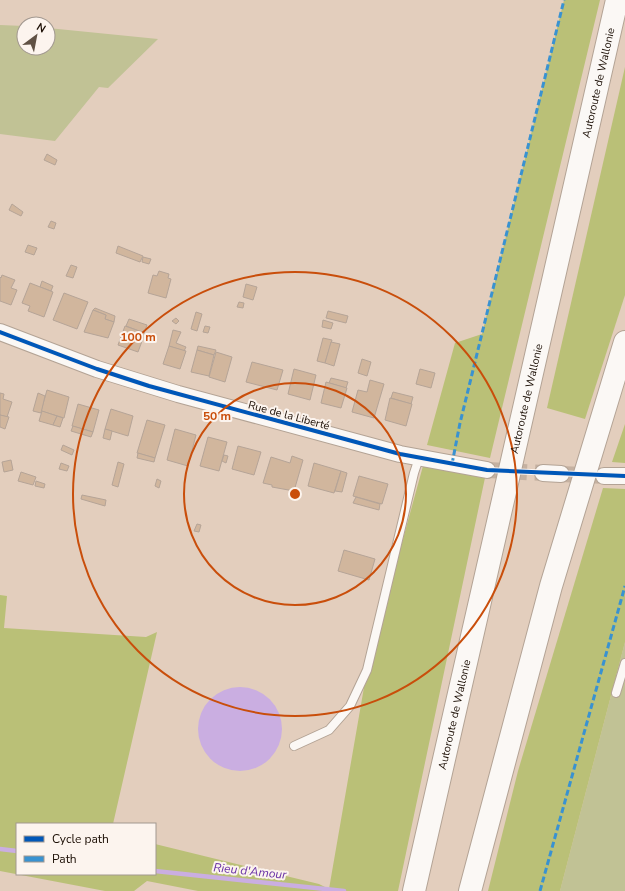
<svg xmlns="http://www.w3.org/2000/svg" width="625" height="891" font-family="'Nunito Sans',sans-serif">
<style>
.green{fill:#c1c295}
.forest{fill:#bac077}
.water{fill:#caaee1}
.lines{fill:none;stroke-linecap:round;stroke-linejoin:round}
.stream{stroke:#caaee1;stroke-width:4.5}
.building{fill:#d1b69d;stroke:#b5a497}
.street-tunnel{stroke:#c5b1a1;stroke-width:16;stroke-dasharray:16 8;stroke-linecap:butt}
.lane-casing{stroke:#b3a395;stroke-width:10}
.street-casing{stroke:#b3a395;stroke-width:18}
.highway-casing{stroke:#b3a395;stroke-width:24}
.lane{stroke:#fbf8f5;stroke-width:8}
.street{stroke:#fbf8f5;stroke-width:16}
.highway{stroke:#fbf8f5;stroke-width:22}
.quiet{stroke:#3992d1;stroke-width:3;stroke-dasharray:6 3;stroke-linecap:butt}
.cycleway-casing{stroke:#fcf4ee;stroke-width:6}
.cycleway{stroke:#0057b8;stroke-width:4}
.ring{fill:none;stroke:#c94e0b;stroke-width:2}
.labels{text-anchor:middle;stroke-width:4;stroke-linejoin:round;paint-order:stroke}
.street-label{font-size:11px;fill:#1a0d03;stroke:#fcf4ee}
.water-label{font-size:12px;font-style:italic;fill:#6830a5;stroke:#fcf4ee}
.centre{fill:#c94e0b;stroke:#fcf4ee;stroke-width:2}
.ring-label{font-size:12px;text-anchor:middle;font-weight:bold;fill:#c94e0b;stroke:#fcf4ee;stroke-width:4;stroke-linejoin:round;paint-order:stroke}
</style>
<rect width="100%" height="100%" fill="#e3cebd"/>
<g class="green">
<polygon points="0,25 24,26 24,48 48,48 48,28 158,39 108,88 99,87 55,141 0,134"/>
<polygon points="625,642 625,891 560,891"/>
</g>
<g class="forest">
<polygon points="564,0 600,0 490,458 427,445 455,343 482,334"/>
<polygon points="625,67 625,295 585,419 547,408"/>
<polygon points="625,424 625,463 612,462"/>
<polygon points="423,466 486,473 398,891 198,891 147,881 134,891 105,891 0,871 0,595 7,596 4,628 146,637 157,632 113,824 17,824 17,874 155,874 155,844 319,884 329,889 367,670"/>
<polygon points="603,488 625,489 625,642 560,891 488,891 518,771"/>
</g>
<circle class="water" cx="240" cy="729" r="42"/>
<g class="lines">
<g class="stream">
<polyline points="0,849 17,851"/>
<polyline points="155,871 344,891"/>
</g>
</g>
<g class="building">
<polygon points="47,154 57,160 55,165 44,160"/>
<polygon points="12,204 23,212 21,216 9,210"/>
<polygon points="51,221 56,223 54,229 48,227"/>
<polygon points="28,245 37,248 34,255 25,252"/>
<polygon points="118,246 143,256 140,262 116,253"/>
<polygon points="143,257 151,259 149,264 142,262"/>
<polygon points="71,265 77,267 73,278 66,276"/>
<polygon points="159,271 169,274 168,278 171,279 166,298 148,293 153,275 157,276"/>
<polygon points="2,275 15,280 11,288 17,290 11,305 0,301 0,277 1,278"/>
<polygon points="42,281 53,286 51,291 40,287"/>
<polygon points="30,283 53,292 44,317 28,311 30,306 22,303"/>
<polygon points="246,284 257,287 253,300 243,297"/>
<polygon points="64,293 88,302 77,329 53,320"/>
<polygon points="239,302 244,303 243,308 237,307"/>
<polygon points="95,308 115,316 114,322 105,319 106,315 93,310"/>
<polygon points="93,310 106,315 105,319 114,322 108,338 84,332"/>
<polygon points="328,311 348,316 346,323 326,318"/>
<polygon points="196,312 202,314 197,331 191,329"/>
<polygon points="176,318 179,321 176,324 172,321"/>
<polygon points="129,319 147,325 144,333 126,326"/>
<polygon points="323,320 333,323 331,329 322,327"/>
<polygon points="125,326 145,333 138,352 118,345"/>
<polygon points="205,326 210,327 208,333 203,332"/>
<polygon points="173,330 181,332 176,343 186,347 184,351 169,346"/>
<polygon points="323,338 332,340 325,363 317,361"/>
<polygon points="331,342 340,344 334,366 325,363"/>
<polygon points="169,346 186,351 180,369 163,364"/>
<polygon points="198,346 216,350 214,355 197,350"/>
<polygon points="197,350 214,355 209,376 191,372"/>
<polygon points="216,352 232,357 225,382 209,377"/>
<polygon points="362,359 371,362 367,376 358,373"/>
<polygon points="252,362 283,370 277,390 246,382"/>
<polygon points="294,369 316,375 310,400 288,394"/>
<polygon points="420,369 435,373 431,388 416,384"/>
<polygon points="331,378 348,382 346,388 329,383"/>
<polygon points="370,380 384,384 374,418 352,412 358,390 367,392"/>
<polygon points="326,382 347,388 341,408 321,403"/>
<polygon points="47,390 69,397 64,418 41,411"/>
<polygon points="393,392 413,397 411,404 391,398"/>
<polygon points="0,393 4,394 3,399 12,402 7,417 0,415"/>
<polygon points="38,393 45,396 41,413 33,411"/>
<polygon points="390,398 412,404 406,426 385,420"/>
<polygon points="78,404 99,410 93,432 72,426"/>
<polygon points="111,409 133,416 128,436 105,429"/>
<polygon points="42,411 57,416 53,425 39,421"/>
<polygon points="0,415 9,417 5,429 0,427"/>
<polygon points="57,416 63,418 60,427 53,425"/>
<polygon points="147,420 165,425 155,458 137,453"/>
<polygon points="73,426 93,432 91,437 71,431"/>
<polygon points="105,429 112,431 110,440 103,438"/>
<polygon points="175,429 196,435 188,466 167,460"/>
<polygon points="208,437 227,442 219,471 200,466"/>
<polygon points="63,445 74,450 72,455 61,450"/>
<polygon points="238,446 261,452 254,475 232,469"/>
<polygon points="138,453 155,458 154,462 137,458"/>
<polygon points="224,455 228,456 226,463 222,461"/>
<polygon points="292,456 303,460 294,491 272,487 272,485 263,483 271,457 290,463"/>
<polygon points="11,460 13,470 4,472 2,462"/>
<polygon points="118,462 124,464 118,487 112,485"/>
<polygon points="61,463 69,466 67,471 59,469"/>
<polygon points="314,463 341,471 334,493 308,486"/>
<polygon points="341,471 347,473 342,492 335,491"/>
<polygon points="21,472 36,477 33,485 18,481"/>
<polygon points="359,476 388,484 382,504 353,496"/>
<polygon points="157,479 161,481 159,488 155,486"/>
<polygon points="36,481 45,484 44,488 35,486"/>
<polygon points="82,495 106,500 105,506 81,499"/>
<polygon points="356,497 380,504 379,510 353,503"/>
<polygon points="197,524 201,525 199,532 194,531"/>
<polygon points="344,550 375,559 369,580 338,571"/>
</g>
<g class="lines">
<g class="street-tunnel">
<polyline points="487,470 543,473"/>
<polyline points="561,474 604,476"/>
</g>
<defs>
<g id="lane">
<polyline points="616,693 625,663"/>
<polyline points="294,746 329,730 350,706 367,670 414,473 419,458"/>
</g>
<g id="street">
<polyline points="0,332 97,369 178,394 400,454 487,470"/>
<polyline points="543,473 561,474"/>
<polyline points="604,476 625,476"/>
</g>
<g id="highway">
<path id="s1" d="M414,891l203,-891"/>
<polyline points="470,891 551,586 625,342"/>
</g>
</defs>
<use href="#lane" class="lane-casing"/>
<use href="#street" class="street-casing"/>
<use href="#highway" class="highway-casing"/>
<use href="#lane" class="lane"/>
<use href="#street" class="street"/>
<use href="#highway" class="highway"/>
<g class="quiet">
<polyline points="452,464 460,423 564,0"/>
<polyline points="540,891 625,586"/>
</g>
<defs>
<polyline id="cycleway" points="0,332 97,369 149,386 400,454 487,470 625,476"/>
</defs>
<use href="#cycleway" class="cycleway-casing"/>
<use href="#cycleway" class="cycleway"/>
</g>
<g class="ring">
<circle cx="295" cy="494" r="111"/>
<circle cx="295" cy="494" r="222"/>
</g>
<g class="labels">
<g class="street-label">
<text dy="4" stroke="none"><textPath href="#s1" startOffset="829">Autoroute de Wallonie</textPath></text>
<text dy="4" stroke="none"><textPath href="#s1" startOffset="505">Autoroute de Wallonie</textPath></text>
<text transform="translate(289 415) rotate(15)" y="4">Rue de la Liberté</text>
<text dy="4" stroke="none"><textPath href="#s1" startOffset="181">Autoroute de Wallonie</textPath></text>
</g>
<g class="water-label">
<text transform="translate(250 871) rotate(6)" y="4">Rieu d'Amour</text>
</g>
</g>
<circle cx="295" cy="494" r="6" class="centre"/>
<g class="ring-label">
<text x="138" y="341">100 m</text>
<text x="217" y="420">50 m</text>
</g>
<rect x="16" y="823" width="140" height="52" fill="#fcf4ee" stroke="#a29890"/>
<rect x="24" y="836" width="20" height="6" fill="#0057b8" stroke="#a29890"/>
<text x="52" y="843" font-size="12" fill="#1a0d03">Cycle path</text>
<rect x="24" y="856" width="20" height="6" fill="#3992d1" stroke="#a29890"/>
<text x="52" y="863" font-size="12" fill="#1a0d03">Path</text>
<g transform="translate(36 36) rotate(32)"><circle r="19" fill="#fcf4ee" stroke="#a29890"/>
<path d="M0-3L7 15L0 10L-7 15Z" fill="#605144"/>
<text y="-6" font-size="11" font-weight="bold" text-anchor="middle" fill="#1a0d03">N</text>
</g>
</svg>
